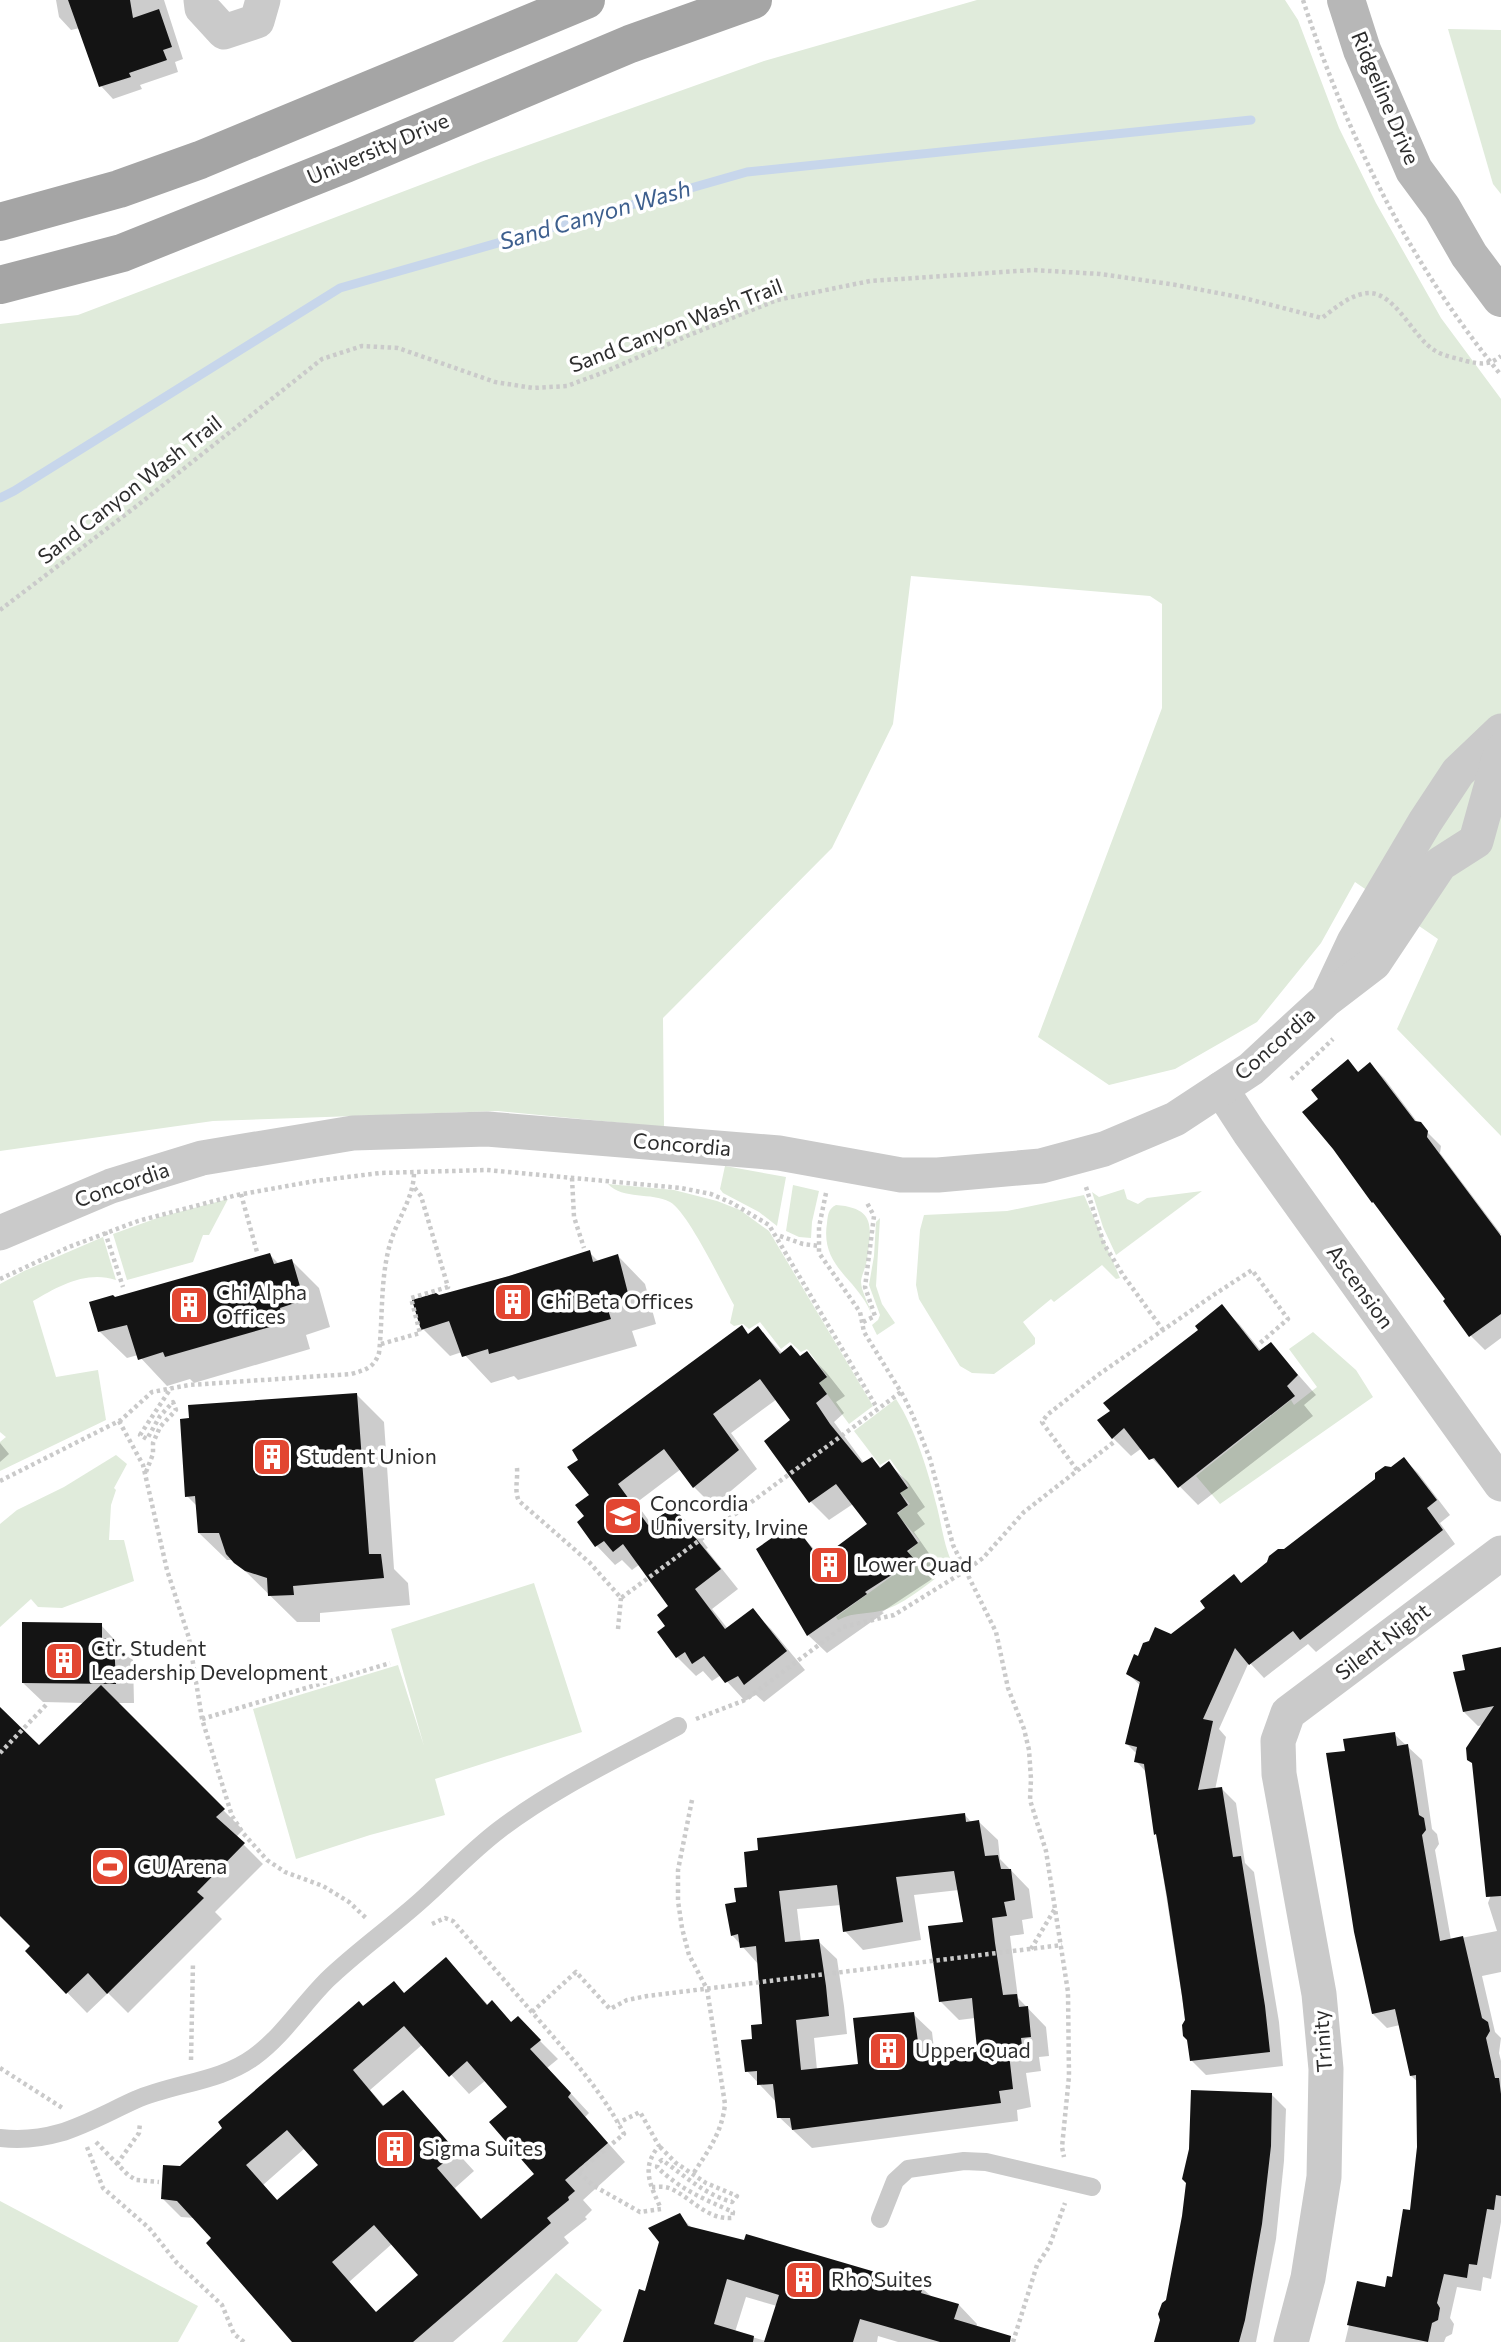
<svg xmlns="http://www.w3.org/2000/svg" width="1501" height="2342" font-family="Commissioner,sans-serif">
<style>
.green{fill:#e0ebdb}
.shadow{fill:#0003;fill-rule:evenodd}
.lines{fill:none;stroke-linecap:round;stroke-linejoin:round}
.stream{stroke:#c7d6eb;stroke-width:9}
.building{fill:#141414;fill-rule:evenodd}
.path{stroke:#cacaca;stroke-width:4.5;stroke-dasharray:3.5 3.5;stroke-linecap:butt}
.lane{stroke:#cacaca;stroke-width:18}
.street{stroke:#cacaca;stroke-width:35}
.secondary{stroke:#b7b7b7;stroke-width:38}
.primary{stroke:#a5a5a5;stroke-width:38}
.labels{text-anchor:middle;stroke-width:7;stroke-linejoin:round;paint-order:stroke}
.street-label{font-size:21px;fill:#2d2d2d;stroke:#fff}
.poi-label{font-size:21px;fill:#2d2d2d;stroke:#fff;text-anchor:start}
.water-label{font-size:23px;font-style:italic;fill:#3d5f8e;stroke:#fff}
</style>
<rect width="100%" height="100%" fill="#fff"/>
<g class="green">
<polygon points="977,0 1285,0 1298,20 1339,128 1376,203 1441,318 1501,399 1501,1136 1397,1029 1438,939 1355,882 1321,943 1257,1022 1175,1069 1109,1085 1038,1037 1162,708 1162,604 1150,596 911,576 893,724 832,848 663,1018 664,1127 498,1111 213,1121 0,1151 0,324 78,315 486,160 764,61"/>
<polygon points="1448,29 1501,30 1501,194 1493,184"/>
<polygon points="725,1166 786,1177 777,1226 759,1212 723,1193 720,1189"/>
<path d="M608,1184l66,6 43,11 23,9 29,21 104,175 -24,18 -30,-41 8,-7 -20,-27 -6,3 -11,-10 -9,7 -21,-27 -11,7 -6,-5 -9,2 -4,-3 4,-18c-12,-21 -46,-93 -64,-103 -19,-10 -47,-2 -62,-18z"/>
<polygon points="793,1185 819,1191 812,1222 811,1238 799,1237 786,1231"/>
<polygon points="1124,1189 1127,1199 1138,1204 1147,1198 1202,1191 1116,1255 1103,1227 1092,1192 1099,1197"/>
<polygon points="1084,1195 1120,1278 1116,1279 1102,1265 1054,1302 1051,1299 1023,1322 1035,1338 1035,1344 994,1374 972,1373 960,1366 919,1299 916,1285 920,1230 924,1215 1007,1211"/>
<polygon points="228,1199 209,1235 203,1235 193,1262 127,1280 113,1234 160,1217"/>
<path d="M836,1205c39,3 36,21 31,54 -1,8 -5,15 -6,22 0,11 8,22 10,32 -14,-35 -51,-46 -44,-90 1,-8 1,-14 9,-18z"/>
<polygon points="880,1218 876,1286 882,1304 895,1323 877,1335 872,1325 878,1320 880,1315 869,1285 874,1256 876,1222"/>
<path d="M103,1237l13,43c-29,-10 -58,6 -83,21l23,76 42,-7 8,50 -106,51v-29l6,-5 -6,-5v-148l24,-13z"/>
<polygon points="1313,1332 1356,1370 1373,1397 1220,1504 1196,1476 1291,1400 1294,1405 1317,1387 1289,1349"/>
<path d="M896,1399c20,31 32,72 41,108 5,20 7,39 16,58 -21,15 -42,35 -66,44 -16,6 -33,2 -49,11l-2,-3 78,-57 -6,-8 12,-11 -23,-27 13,-10 -10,-11 9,-7 -19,-27 -10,6 -26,-34z"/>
<polygon points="116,1455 127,1464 114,1488 116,1490 111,1505 109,1540 124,1540 134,1581 62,1608 38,1607 31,1599 0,1627 0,1524 17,1510 64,1487"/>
<polygon points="534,1583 582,1732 435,1779 445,1815 370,1835 296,1859 253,1709 398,1665 424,1746 391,1629"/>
<polygon points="0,2201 198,2306 178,2342 0,2342"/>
<polygon points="556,2273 602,2310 577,2342 502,2342"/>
</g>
<g class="shadow">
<polygon points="56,0 164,0 183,59 175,62 178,72 140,85 142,89 113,99 101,86 80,28 71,30 59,17"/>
<polygon points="1348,1062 1359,1073 1370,1064 1384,1078 1418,1123 1441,1146 1440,1153 1501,1234 1498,1236 1501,1240 1501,1338 1485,1350 1471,1336 1445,1301 1447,1300 1320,1099"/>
<polygon points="589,1252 599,1262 618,1256 645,1284 656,1324 632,1331 637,1346 518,1380 514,1376 491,1383 462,1352 450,1356 423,1329 439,1297"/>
<polygon points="270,1255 279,1264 292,1261 319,1288 330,1327 306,1335 310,1349 194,1383 190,1379 167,1386 138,1355 127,1358 99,1331 115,1299"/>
<polygon points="1222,1307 1240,1325 1261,1351 1271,1344 1316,1395 1304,1405 1313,1416 1198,1505 1142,1448 1131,1456 1113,1438"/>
<polygon points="758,1328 783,1354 801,1357 807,1353 826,1372 845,1396 836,1402 844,1413 834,1422 864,1463 872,1459 882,1469 889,1464 908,1482 925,1507 917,1513 925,1524 914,1532 935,1562 924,1570 932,1579 882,1612 884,1613 827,1653 808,1635 792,1525 823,1559 869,1525 853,1504 829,1520 811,1502 792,1420 777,1399 731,1433 757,1469 713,1506 694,1487 681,1469 636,1503 652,1525 674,1508 692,1527 708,1548 706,1549 738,1589 712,1609 728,1629 753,1611 771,1629 805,1670 764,1702 756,1695 745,1701 721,1675 712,1681 703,1671 696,1676 677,1657 659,1632 668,1626 671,1607 640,1564 632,1570 622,1560 615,1565 597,1546 580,1522 587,1517 591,1496"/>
<polygon points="357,1395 384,1422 394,1569 408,1583 410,1605 320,1613 320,1622 297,1622 234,1560 227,1560 199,1533 198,1507 187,1496"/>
<polygon points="0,1443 9,1454 0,1462"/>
<polygon points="1404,1459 1418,1473 1450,1515 1440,1523 1455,1544 1316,1652 1308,1644 1264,1678 1249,1662 1219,1729 1226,1737 1215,1790 1222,1789 1236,1803 1245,1863 1254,1872 1279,2022 1283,2066 1206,2075 1192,2061 1147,1773 1136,1761 1137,1754 1127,1744 1141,1686 1128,1674 1139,1658 1242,1584"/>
<polygon points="101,1625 133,1660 134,1703 117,1703 243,1830 236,1837 263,1864 215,1912 222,1919 128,2013 108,1993 87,2013 27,1951 32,1946 0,1914 0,1709 39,1748 85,1703 43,1702 23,1683"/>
<polygon points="1501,1649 1501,1972 1482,1976 1495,2032 1501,2038 1499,2053 1501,2061 1501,2222 1491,2279 1483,2277 1481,2291 1457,2287 1450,2318 1454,2324 1452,2334 1446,2337 1444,2342 1345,2342 1359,2283 1386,2289 1393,2279 1412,2212 1419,2147 1418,2082 1411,2076 1400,2025 1387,2028 1373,2014 1347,1752 1394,1734 1422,1760 1432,1829 1437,1834 1439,1844 1435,1850 1451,1940 1497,1931 1488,1903 1491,1895 1483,1725 1478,1726 1464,1712 1467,1671"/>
<path d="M964,1814l8,9 7,-1 19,18 2,19 29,30 4,29 -11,2 2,14 -14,2 8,62 28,29 3,29 -10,1 2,14 -15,2 5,34 -14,3 1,11 -206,27 -33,-31 -2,-14 -30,-32 7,-30 10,-16 -5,-60 -27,-30 6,-31 11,-15zM959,1890l6,33 -25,78 19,19 16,-2 4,33 -44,6 -3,-25 -19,-18 -53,52 -43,4 -3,-32 33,-4 -3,-28 -7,-47 -19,-18 -17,1 -4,-33 44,-4 4,26 18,19 58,-10 -7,-45z"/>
<path d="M446,1959l43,47 3,-4 20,21 6,-4 40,40 -11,9 42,45 -4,4 40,45 -42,38 9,10 -7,7 2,2 -23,18 5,6 -116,99h-158l-82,-104 -18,-20 -14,-1 -18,-18 18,-31 183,-160 41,-13zM423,2044l46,50 17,-14 23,27 27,67 -54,46 -27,-32 19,-17 -72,-79 -17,15 -15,-17zM305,2148l15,17 -42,36 -15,-16zM393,2243l28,33 -44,38 -28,-32z"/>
<polygon points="1272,2095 1286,2109 1284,2161 1276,2239 1256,2342 1156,2342 1168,2301"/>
<path d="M679,2215l15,15 228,58 11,10 26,7 18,19 -1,4 27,14h-105l-20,-6 -1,6h-252zM746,2297l31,9 -11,35 -31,-9z"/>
</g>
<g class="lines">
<polyline class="stream" points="0,498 14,491 340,288 747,172 1251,120"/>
</g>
<g class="building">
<polygon points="68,0 130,0 133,18 159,9 172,47 163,50 167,60 129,73 131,77 99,87"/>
<polygon points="1348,1059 1358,1072 1370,1062 1415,1121 1421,1122 1428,1131 1427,1137 1501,1236 1501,1314 1469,1337 1443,1301 1445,1299 1373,1202 1372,1203 1333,1149 1302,1112 1318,1099 1311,1090"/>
<polygon points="590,1250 593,1262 618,1254 629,1297 606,1304 611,1319 489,1354 488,1349 462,1357 449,1321 421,1330 412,1300 436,1293 439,1295 509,1276"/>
<polygon points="270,1253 274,1264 292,1259 304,1300 280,1308 284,1323 165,1357 163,1352 138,1360 127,1325 98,1332 89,1302 113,1295 115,1297"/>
<polygon points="1222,1304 1259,1351 1271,1342 1298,1375 1287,1386 1295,1396 1178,1488 1154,1458 1149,1460 1124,1428 1112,1439 1097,1420 1110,1411 1103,1403 1198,1330 1195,1326"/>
<polygon points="742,1325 748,1334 758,1326 780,1354 791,1345 800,1356 807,1351 827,1377 819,1383 827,1394 816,1403 830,1424 862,1463 872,1457 880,1468 889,1461 908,1488 900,1493 908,1505 897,1513 918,1543 907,1551 915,1560 865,1592 867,1594 807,1636 756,1549 793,1523 820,1559 867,1524 836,1484 809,1503 764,1441 790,1420 760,1379 713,1414 739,1450 693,1488 664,1449 618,1484 648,1525 674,1506 690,1529 689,1530 721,1569 695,1589 725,1629 753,1608 787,1651 744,1685 738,1676 725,1683 704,1656 692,1664 685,1652 676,1658 657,1632 665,1626 657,1615 668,1606 623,1544 613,1552 604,1541 595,1547 577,1522 584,1516 575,1505 589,1495 567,1467 578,1460 572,1450"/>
<polygon points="357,1393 369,1554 381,1554 384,1578 293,1586 294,1595 268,1596 267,1578 245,1571 234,1563 226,1554 219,1533 198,1533 195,1496 185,1497 180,1419 189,1418 188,1405"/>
<polygon points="1404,1457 1437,1500 1427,1508 1443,1530 1300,1640 1293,1631 1249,1665 1235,1648 1203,1719 1213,1721 1198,1790 1222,1787 1233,1857 1241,1856 1265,2006 1270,2052 1190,2061 1187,2040 1183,2036 1182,2025 1185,2020 1182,1996 1167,1897 1156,1834 1154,1835 1144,1764 1134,1762 1137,1747 1125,1744 1140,1682 1126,1674 1134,1654 1138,1656 1143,1643 1149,1641 1155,1627 1171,1634 1205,1608 1200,1601 1234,1574 1241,1583 1267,1562 1269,1556 1278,1549 1284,1549 1375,1479 1375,1473 1385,1466 1391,1467"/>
<polygon points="22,1622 102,1623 102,1638 114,1639 116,1684 22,1683"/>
<polygon points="1501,1647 1501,1896 1486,1897 1472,1763 1467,1760 1466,1748 1494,1706 1463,1712 1453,1672 1465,1670 1462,1655"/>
<polygon points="101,1685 225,1809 216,1817 245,1843 197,1892 204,1898 107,1994 88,1973 66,1994 25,1951 30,1946 0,1916 0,1707 39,1745"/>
<polygon points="1395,1732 1397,1746 1408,1744 1419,1815 1424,1818 1426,1830 1422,1835 1440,1941 1463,1936 1482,2018 1488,2022 1490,2031 1486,2038 1495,2078 1499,2078 1501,2094 1501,2196 1496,2195 1494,2210 1487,2209 1477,2265 1469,2264 1467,2278 1444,2274 1437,2303 1440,2308 1438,2320 1432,2323 1428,2342 1347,2325 1357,2281 1385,2287 1387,2276 1392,2277 1403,2209 1410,2210 1417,2147 1416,2075 1410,2076 1395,2009 1372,2014 1354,1932 1326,1753 1345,1751 1343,1739"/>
<path d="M965,1813l1,9 13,-2 6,36 13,-1 3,14h10l4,31 -11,2 3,14 -15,2 3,25 8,52 14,-1 2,13 9,-1 3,31 -10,1 2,15 -14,1 4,35 -14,2 2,12 -209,27 -2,-12h-13l-4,-34 -16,1v-14l-12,1 -4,-32 11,-1 -1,-14 11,-1 -6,-78 -16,2 -2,-14 -7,2 -6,-32 11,-2 -2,-14 13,-1 -3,-35 14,-2 -1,-12zM954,1871l9,51 -35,4 11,76 33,-4 5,51 -57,8 -6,-45 -61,6 5,46 -57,6 -5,-50 33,-4 -3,-30 -7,-47 -34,3 -6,-51 58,-6 6,47 60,-10 -7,-45z"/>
<path d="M446,1957l41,48 5,-5 19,22 7,-6 23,24 -11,9 41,44 -3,4 40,46 -43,37 10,11 -7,6 1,3 -22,18 4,5 -138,119h-121l-86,-99 5,-5 -34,-37 -16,-2 2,-34 17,1 42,-38 -4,-6 141,-121 4,5 31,-25 10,12zM404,2026l45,51 18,-16 40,46 -18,15 45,52 -53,45 -44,-51 20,-16 -54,-62 -20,16 -30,-36zM287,2130l31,35 -41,35 -31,-35zM374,2225l44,50 -42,37 -44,-50z"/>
<polygon points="1191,2090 1272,2093 1271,2146 1262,2224 1245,2320 1239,2342 1154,2342 1160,2320 1158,2314 1162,2303 1166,2300 1182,2216 1186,2183 1182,2179 1189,2149"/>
<polygon points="680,2213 688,2226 744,2240 746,2234 923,2286 921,2293 959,2304 954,2319 1011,2336 1010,2342 940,2342 860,2319 853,2342 764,2342 779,2295 727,2279 714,2324 754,2336 753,2342 623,2342 639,2289 645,2291 659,2242 648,2228"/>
</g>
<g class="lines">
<g class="path">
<path d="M1303,0c45,138 106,263 198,375"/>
<path d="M0,610l138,-105 184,-146 40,-13 36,2 97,34 38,6 34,-2 35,-13 85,-37 90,-36 93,-19 163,-11 67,4 76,11 68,13 78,20c13,-10 30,-25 48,-25 26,1 44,45 64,57 9,6 22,8 32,11 15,3 22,5 35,-5"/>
<polyline points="1291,1079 1333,1039"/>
<polyline points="572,1178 574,1217 584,1248"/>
<polyline points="1086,1187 1104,1244 1123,1275 1163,1330"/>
<polyline points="826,1193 819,1227 819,1253 860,1312 864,1332 904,1397 913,1416 930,1459 953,1545 996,1632 1008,1688 1024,1729 1029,1750 1031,1779 1030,1800 1046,1851 1068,1992 1069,2076 1062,2147 1064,2157"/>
<polyline points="241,1194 257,1252"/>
<polyline points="105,1232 123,1287"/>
<polyline points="780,1236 803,1244 819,1246"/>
<polyline points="0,1279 69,1247 138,1221 237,1195 315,1181 380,1173 487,1170 681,1188 711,1194 732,1203 769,1225 877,1408"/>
<polyline points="863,1322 875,1316 865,1287 874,1216 866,1201"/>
<polyline points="381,1344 420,1333 411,1298 448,1287 421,1196 414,1187"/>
<polyline points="119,1421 143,1465 167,1570 189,1638 202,1719 232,1816 243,1833 267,1860 285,1872 323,1886 349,1902 366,1918"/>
<path d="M517,1468c1,12 -3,23 2,33l71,62 31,35 280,-206"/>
<polyline points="1077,1470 1044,1425 1042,1422 1047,1415 1098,1375 1215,1294 1252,1270 1288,1319 1259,1344"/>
<polyline points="146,1472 153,1454 153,1443 160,1427 176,1410 173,1402 160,1416 147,1439 140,1435 171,1388"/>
<path d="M0,1481l121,-61 31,-28 37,-7 162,-11c14,-4 23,-6 28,-21 4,-36 1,-74 11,-109 7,-25 24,-46 24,-72"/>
<polyline points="618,1629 621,1598"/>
<polyline points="202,1719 390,1663"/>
<polyline points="696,1719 745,1700 843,1627 894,1615 965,1571 983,1558 1024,1512 1123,1435"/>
<polyline points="0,1753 46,1705"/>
<path d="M692,1800l-14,70v31l4,27 7,27 18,34 18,115c-3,29 -17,47 -32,70"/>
<path d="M432,1924l13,-6 8,3c30,35 61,70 91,105 30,35 59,67 80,108l-46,38 16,14 46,26 21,-3c-10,-23 -21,-41 -2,-63l-19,-34 -22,11"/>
<polyline points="1031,1949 1056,1907"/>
<polyline points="532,2012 576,1972 610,2009 627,2000 647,1996 1062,1945"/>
<polyline points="191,2060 193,1962"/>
<polyline points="0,2068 64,2109"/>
<polyline points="96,2142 128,2175 136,2180 159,2182"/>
<polyline points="87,2147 103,2188 149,2228 177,2263 222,2305 234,2334 244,2342"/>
<polyline points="117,2164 139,2133 140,2123"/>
<path d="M652,2187c5,0 12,-1 17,1 21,8 37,32 63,30l1,-6c-29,-13 -52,-22 -76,-45l1,-4 4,-3c23,16 42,34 70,42l5,-6 -31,-13 -30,-20 -17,-17"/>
<polyline points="1013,2342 1037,2265 1049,2247 1065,2203"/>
</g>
<g class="lane">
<path d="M0,2138c55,6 87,-16 135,-38 39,-17 85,-18 119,-43 29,-21 48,-52 73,-77 32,-31 69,-56 101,-86 24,-22 46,-45 71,-64 55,-42 118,-71 179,-104"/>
<polyline points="880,2219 895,2181 908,2169 964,2161 986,2162 1092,2187"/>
</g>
<g class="street">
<polyline points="201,0 202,8 224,32 257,21 263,0"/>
<polyline points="1330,993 1354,942 1425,822 1458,772 1501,731"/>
<polyline points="1221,1089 1249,1132 1501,1484"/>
<polyline points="0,1233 111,1186 202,1158 353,1133 487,1129 779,1153 901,1175 938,1175 1041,1166 1104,1149 1175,1119 1251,1069 1327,999 1374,963 1440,864 1476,841 1501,751"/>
<polyline points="1291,2342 1308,2278 1324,2177 1326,2069 1319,1994 1279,1774 1278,1741 1288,1713 1501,1553"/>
</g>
<polyline class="secondary" points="1346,0 1362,50 1414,170 1442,208 1469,255 1501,298"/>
<g class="primary">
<polyline points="0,222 119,189 200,160 586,0"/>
<polyline points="0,285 122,253 345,164 630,44 753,0"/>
</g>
</g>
<defs>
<symbol id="building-square" viewBox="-11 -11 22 22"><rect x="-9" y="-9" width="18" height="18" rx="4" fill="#e24631" stroke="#fff"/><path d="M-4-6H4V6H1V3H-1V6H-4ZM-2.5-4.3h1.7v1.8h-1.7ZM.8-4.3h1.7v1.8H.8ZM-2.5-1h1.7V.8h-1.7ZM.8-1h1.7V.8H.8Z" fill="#fff"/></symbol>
<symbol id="university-square" viewBox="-11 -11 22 22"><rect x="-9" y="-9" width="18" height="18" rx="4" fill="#e24631" stroke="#fff"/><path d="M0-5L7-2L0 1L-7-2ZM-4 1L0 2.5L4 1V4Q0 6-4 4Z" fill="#fff"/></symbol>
<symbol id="stadium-square" viewBox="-11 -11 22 22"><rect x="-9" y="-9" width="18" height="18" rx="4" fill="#e24631" stroke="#fff"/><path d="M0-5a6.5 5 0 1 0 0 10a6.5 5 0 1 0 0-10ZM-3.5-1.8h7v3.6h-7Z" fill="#fff"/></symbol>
</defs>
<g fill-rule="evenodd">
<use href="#building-square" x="491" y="1280" width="44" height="44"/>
<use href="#building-square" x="167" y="1283" width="44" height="44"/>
<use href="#building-square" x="250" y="1435" width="44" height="44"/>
<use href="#university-square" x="601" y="1494" width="44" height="44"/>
<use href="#building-square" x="807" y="1543" width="44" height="44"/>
<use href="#building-square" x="42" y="1639" width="44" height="44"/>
<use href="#stadium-square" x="88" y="1845" width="44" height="44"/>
<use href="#building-square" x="866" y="2029" width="44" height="44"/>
<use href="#building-square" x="373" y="2127" width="44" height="44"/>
<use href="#building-square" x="782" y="2258" width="44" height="44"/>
</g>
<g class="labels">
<g class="street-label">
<text transform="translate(1385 98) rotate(67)" y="7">Ridgeline Drive</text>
<text transform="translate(378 149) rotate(-23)" y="7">University Drive</text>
<text transform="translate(676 326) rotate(-21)" y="7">Sand Canyon Wash Trail</text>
<text transform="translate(130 490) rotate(-38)" y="7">Sand Canyon Wash Trail</text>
<text transform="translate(1275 1044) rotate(-41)" y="7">Concordia</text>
<text transform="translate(682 1145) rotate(5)" y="7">Concordia</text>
<text transform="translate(122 1185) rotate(-19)" y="7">Concordia</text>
<text transform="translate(1360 1287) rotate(54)" y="7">Ascension</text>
<text transform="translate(1383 1642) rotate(-37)" y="7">Silent Night</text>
<text transform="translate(1323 2041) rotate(-94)" y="7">Trinity</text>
</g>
<g class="poi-label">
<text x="216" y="1300">Chi Alpha<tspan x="216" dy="24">Offices</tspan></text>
<text x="540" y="1309">Chi Beta Offices</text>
<text x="299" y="1464">Student Union</text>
<text x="650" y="1511">Concordia<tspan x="650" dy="24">University, Irvine</tspan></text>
<text x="856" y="1572">Lower Quad</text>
<text x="91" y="1656">Ctr. Student<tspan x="91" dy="24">Leadership Development</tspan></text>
<text x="137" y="1874">CU Arena</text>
<text x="915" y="2058">Upper Quad</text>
<text x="422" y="2156">Sigma Suites</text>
<text x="831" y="2287">Rho Suites</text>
</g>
<g class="water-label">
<text transform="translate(595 215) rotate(-16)" y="8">Sand Canyon Wash</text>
</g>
</g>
</svg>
